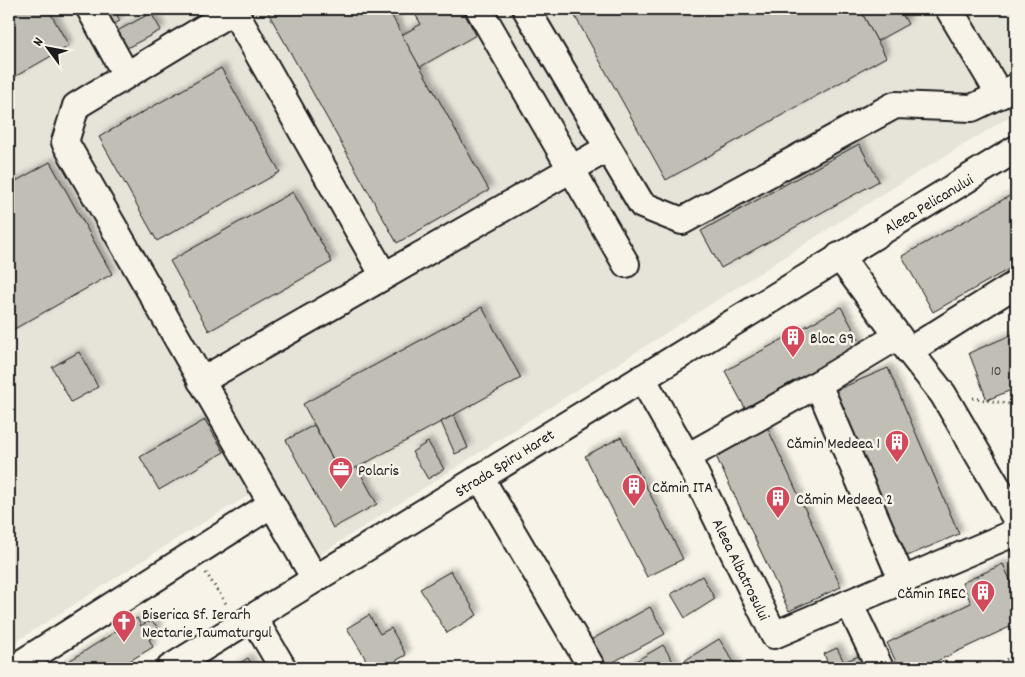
<svg xmlns="http://www.w3.org/2000/svg" width="1025" height="677" font-family="Dekko,sans-serif">
<style>
.built{fill:#e6e3d9}
.building{fill:#c0beb5;stroke:#1c1c1c;filter:url(#shadow)}
.lines{fill:none;stroke-linecap:round;stroke-linejoin:round}
.minor-casing{stroke:#1c1c1c;stroke-width:30}
.path{stroke:#1c1c1c;stroke-width:3;stroke-dasharray:1 4;stroke-linecap:butt}
.minor{stroke:#f7f3e8;stroke-width:26}
.labels{text-anchor:middle;stroke-width:5;stroke-linejoin:round;paint-order:stroke}
.number-label{font-size:14px;fill:#454442}
.street-label{font-size:16px;fill:#1c1c1c;stroke:#f7f3e8}
.poi-label{font-size:16px;fill:#1c1c1c;stroke:#f7f3e8;text-anchor:start}
</style>
<defs>
<filter id="shadow"><feDropShadow dx="4.5" dy="-4.5" stdDeviation="2.5" flood-color="#0004"/></filter>
</defs>
<rect width="100%" height="100%" fill="#f7f3e8"/>
<filter id="ink" filterUnits="userSpaceOnUse"><feTurbulence type="fractalNoise" baseFrequency=".02" numOctaves="2"/><feDisplacementMap in="SourceGraphic" scale="10" xChannelSelector="R" yChannelSelector="G"/><feConvolveMatrix kernelMatrix="1 2 1 2 8 2 1 2 1" color-interpolation-filters="sRGB"/></filter>
<g filter="url(#ink)">
<polygon class="built" points="9,9 1016,9 1016,113 886,192 319,555 310,552 269,483 178,538 9,646"/>
<g class="building">
<polygon points="9,9 48,9 69,46 9,80"/>
<polygon points="98,9 114,9 120,21 108,27"/>
<polygon points="266,9 388,9 489,190 397,243"/>
<polygon points="412,9 462,9 476,35 420,67 402,35 421,24"/>
<polygon points="571,9 860,9 886,57 666,180"/>
<polygon points="860,9 899,9 908,24 877,41"/>
<polygon points="151,13 161,30 125,49 115,32"/>
<polygon points="221,68 280,172 157,241 99,137"/>
<polygon points="859,144 879,181 721,268 701,231"/>
<polygon points="50,162 112,274 9,332 9,185"/>
<polygon points="293,192 332,262 209,331 170,261"/>
<polygon points="1013,194 1016,200 1016,265 933,312 902,256"/>
<polygon points="482,307 521,378 342,476 303,404"/>
<polygon points="841,307 862,345 745,408 725,371"/>
<polygon points="1016,333 1016,388 987,400 969,353"/>
<polygon points="79,352 98,387 71,402 52,367"/>
<polygon points="888,368 959,534 905,557 834,391"/>
<polygon points="454,415 468,448 455,454 441,422"/>
<polygon points="205,420 224,452 159,490 140,457"/>
<polygon points="314,425 342,476 357,467 377,504 333,528 286,440"/>
<polygon points="767,427 841,587 789,611 714,452"/>
<polygon points="621,437 683,559 647,577 585,456"/>
<polygon points="428,442 444,469 428,479 412,452"/>
<polygon points="1003,564 1016,593 1016,624 922,668 899,668 887,643 971,603 962,583"/>
<polygon points="451,571 477,615 447,633 420,589"/>
<polygon points="702,576 715,599 685,618 671,594"/>
<polygon points="650,607 665,634 604,667 589,641"/>
<polygon points="369,615 380,634 391,628 406,655 383,668 371,668 347,628"/>
<polygon points="137,618 141,626 147,622 152,622 156,625 158,631 155,636 149,639 153,647 118,668 58,668"/>
<polygon points="719,639 737,667 689,668 684,661"/>
<polygon points="663,645 677,668 624,668"/>
<polygon points="837,648 844,662 861,655 867,668 825,668 829,666 824,654"/>
<polygon points="248,658 254,668 232,668"/>
</g>
<g class="lines">
<defs>
<g id="minor">
<polyline points="90,9 126,75"/>
<polyline points="233,9 384,276"/>
<polyline points="479,9 626,264"/>
<polyline points="526,9 642,205 682,221 895,105 972,108 1016,87"/>
<polyline points="949,9 1000,95"/>
<polyline points="234,10 76,106 65,142 315,579"/>
<polyline points="839,256 909,351 943,394 1016,519"/>
<polyline points="909,351 1016,284"/>
<polyline points="642,378 687,457 774,635 1016,532"/>
<polyline points="201,381 608,148"/>
<polyline points="818,384 902,580"/>
<polyline points="687,457 818,384 898,336"/>
<polyline points="480,477 592,668"/>
<polyline points="849,603 880,668"/>
<polyline points="253,617 283,668"/>
<polyline points="14,668 272,504"/>
<polyline points="170,668 1016,149"/>
</g>
</defs>
<use href="#minor" class="minor-casing"/>
<g class="path">
<polyline points="973,398 1016,405"/>
<polyline points="206,573 227,605"/>
<polyline points="988,668 1016,655"/>
</g>
<use href="#minor" class="minor"/>
</g>
</g>
<defs>
<symbol id="building-pin" viewBox="-11 -11 22 30"><path d="M0 17L-7.5 6A9.5 9.5 0 1 1 7.5 6Z" fill="#d1495b" stroke="#f7f3e8"/><path d="M-4-6H4V6H1V3H-1V6H-4ZM-2.5-4.3h1.7v1.8h-1.7ZM.8-4.3h1.7v1.8H.8ZM-2.5-1h1.7V.8h-1.7ZM.8-1h1.7V.8H.8Z" fill="#fff"/></symbol>
<symbol id="office-pin" viewBox="-11 -11 22 30"><path d="M0 17L-7.5 6A9.5 9.5 0 1 1 7.5 6Z" fill="#d1495b" stroke="#f7f3e8"/><path d="M-6-3h4V-5.5h4V-3h4V5H-6ZM-1-4.5V-3h2v-1.5ZM-6 0V1H6V0Z" fill="#fff"/></symbol>
<symbol id="church-pin" viewBox="-11 -11 22 30"><path d="M0 17L-7.5 6A9.5 9.5 0 1 1 7.5 6Z" fill="#d1495b" stroke="#f7f3e8"/><path d="M-1.2-6h2.4v3.5h3.3v2.4h-3.3V6h-2.4V-.1h-3.3v-2.4h3.3Z" fill="#fff"/></symbol>
</defs>
<g fill-rule="evenodd">
<use href="#building-pin" x="779" y="323" width="28" height="38"/>
<use href="#building-pin" x="883" y="428" width="28" height="38"/>
<use href="#office-pin" x="327" y="455" width="28" height="38"/>
<use href="#building-pin" x="620" y="472" width="28" height="38"/>
<use href="#building-pin" x="764" y="484" width="28" height="38"/>
<use href="#building-pin" x="969" y="578" width="28" height="38"/>
<use href="#church-pin" x="110" y="608" width="28" height="38"/>
</g>
<g class="labels">
<g class="number-label">
<text x="996" y="375">10</text>
</g>
<g class="street-label">
<text transform="translate(928 203) rotate(-31)" y="6">Aleea Pelicanului</text>
<text transform="translate(504 462) rotate(-32)" y="6">Strada Spiru Haret</text>
<text transform="translate(742 569) rotate(64)" y="6">Aleea Albatrosului</text>
</g>
<g class="poi-label">
<text x="810" y="343">Bloc G9</text>
<text x="880" y="448" text-anchor="end">Cămin Medeea 1</text>
<text x="358" y="475">Polaris</text>
<text x="652" y="492">Cămin ITA</text>
<text x="796" y="504">Cămin Medeea 2</text>
<text x="966" y="598" text-anchor="end">Cămin IREC</text>
<text x="142" y="619">Biserica Sf. Ierarh<tspan x="142" dy="18">Nectarie Taumaturgul</tspan></text>
</g>
</g>
<rect width="1025" height="677" fill="none" stroke="#f7f3e8" stroke-width="30"/>
<rect x="15" y="15" width="995" height="647" fill="none" stroke="#1c1c1c" stroke-width="2" filter="url(#ink)"/>
<g transform="translate(48 48) rotate(302)" stroke="#f7f3e8" stroke-width="4" paint-order="stroke">
<path d="M0-4L9 19L0 12L-9 19Z" fill="#1c1c1c"/>
<text y="-8" font-size="14" font-weight="bold" text-anchor="middle" fill="#1c1c1c">N</text>
</g>
</svg>
